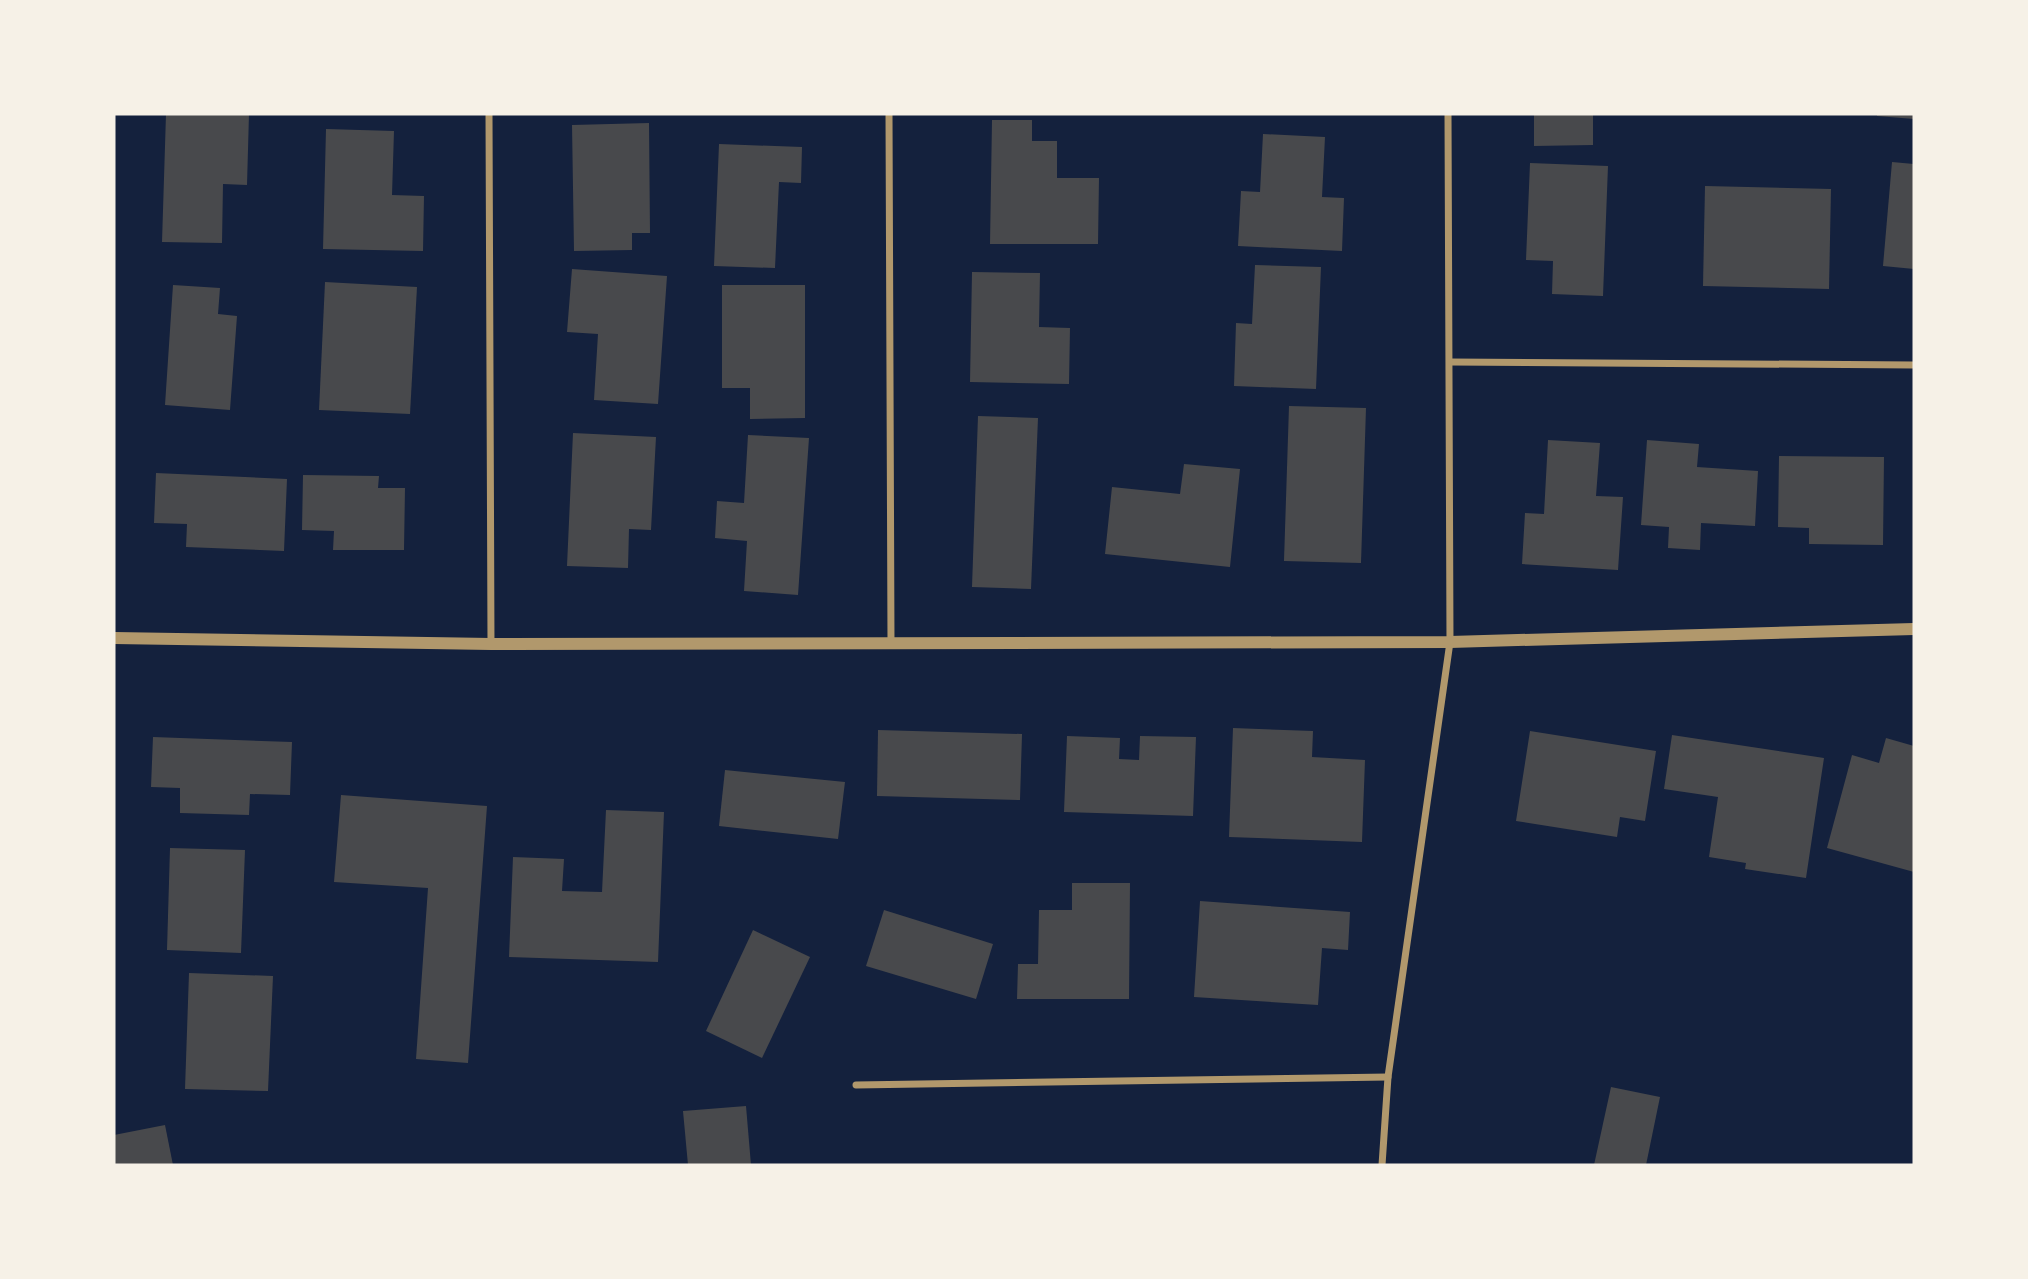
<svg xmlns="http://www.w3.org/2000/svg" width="2028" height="1279" font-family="'Nunito Sans',sans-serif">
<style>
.building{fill:#48494c}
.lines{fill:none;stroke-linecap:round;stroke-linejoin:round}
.minor{stroke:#b1986c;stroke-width:7}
.tertiary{stroke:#b1986c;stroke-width:12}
</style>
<rect width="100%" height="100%" fill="#14213d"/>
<g class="building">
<polygon points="166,114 249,114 247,185 223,184 222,243 162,242"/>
<polygon points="1534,114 1593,114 1593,145 1534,146"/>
<polygon points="1877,114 1914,114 1914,119 1877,116"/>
<polygon points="992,120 1032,120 1032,141 1057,141 1057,178 1099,178 1098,244 990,244"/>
<polygon points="649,123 650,233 632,233 632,250 574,251 572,125"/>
<polygon points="326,129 394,131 392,195 424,196 423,251 323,249"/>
<polygon points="1263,134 1325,137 1322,197 1344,198 1342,251 1238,246 1241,191 1260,192"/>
<polygon points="719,144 802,147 801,183 779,182 775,268 714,266"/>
<polygon points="1892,162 1914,164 1914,269 1883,266"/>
<polygon points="1530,163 1608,166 1603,296 1552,294 1553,261 1526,260"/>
<polygon points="1705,186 1831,189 1829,289 1703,286"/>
<polygon points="1255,265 1321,267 1316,389 1234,386 1236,323 1252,324"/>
<polygon points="572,269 667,276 658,404 594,400 598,334 567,332"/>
<polygon points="972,272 1040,273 1039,327 1070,328 1069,384 970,382"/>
<polygon points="325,282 417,287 410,414 319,410"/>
<polygon points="173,285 220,288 218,314 237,316 230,410 165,405"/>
<polygon points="722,285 805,285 805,418 750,419 750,388 722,388"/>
<polygon points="1289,406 1366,408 1361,563 1284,561"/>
<polygon points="978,416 1038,418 1031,589 972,587"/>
<polygon points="573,433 656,437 651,530 629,529 628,568 567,566"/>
<polygon points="748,435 809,438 798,595 744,591 747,541 715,538 717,501 744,503"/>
<polygon points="1548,440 1600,443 1596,496 1623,497 1618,570 1522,564 1525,513 1544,514"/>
<polygon points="1647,440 1699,444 1697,467 1758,471 1755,526 1701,523 1700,550 1668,548 1669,527 1641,525"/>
<polygon points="1779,456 1884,457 1883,545 1809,544 1809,528 1778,527"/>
<polygon points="1184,464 1240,469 1230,567 1105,554 1112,487 1180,494"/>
<polygon points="156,473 287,479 284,551 186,547 187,524 154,523"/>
<polygon points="303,475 379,476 378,488 405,488 404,550 333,550 334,531 302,530"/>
<polygon points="1233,728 1313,731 1312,757 1365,760 1362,842 1229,837"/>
<polygon points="878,730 1022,734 1020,800 877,796"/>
<polygon points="1530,731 1656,751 1645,821 1620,817 1617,837 1516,821"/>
<polygon points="1672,735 1824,758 1806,878 1745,869 1746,863 1709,857 1718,797 1664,789"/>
<polygon points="1067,736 1120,738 1119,759 1139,760 1140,736 1196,737 1193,816 1064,812"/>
<polygon points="153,737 292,742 290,795 250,794 249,815 180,813 180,788 151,787"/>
<polygon points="1886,738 1914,746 1914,872 1827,848 1852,755 1879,763"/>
<polygon points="725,770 845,782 838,839 719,826"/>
<polygon points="341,795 487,806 468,1063 416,1059 428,888 334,882"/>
<polygon points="606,810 664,812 658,962 509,957 513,857 564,859 562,891 602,892"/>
<polygon points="170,848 245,850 241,953 167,950"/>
<polygon points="1072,883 1130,883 1129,999 1017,999 1018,964 1038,964 1039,910 1072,910"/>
<polygon points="1200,901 1350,912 1348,950 1322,948 1318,1005 1194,997"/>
<polygon points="884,910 993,944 976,999 866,966"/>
<polygon points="753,930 810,957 762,1058 706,1031"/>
<polygon points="189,973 273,976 268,1091 185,1089"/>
<polygon points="1611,1087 1660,1097 1646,1165 1594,1165"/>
<polygon points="746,1106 751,1165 688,1165 683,1111"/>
<polygon points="165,1125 173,1165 114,1165 114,1135"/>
</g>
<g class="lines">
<g class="minor">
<polyline points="489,114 491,644"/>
<polyline points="889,114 891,644"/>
<polyline points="1450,362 1914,365"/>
<polyline points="856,1085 1388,1077"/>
<polyline points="1382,1165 1388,1077 1450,642 1448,114"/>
</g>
<polyline class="tertiary" points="114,638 491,644 1450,642 1914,629"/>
</g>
<rect width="2028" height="1279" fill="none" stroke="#f6f1e7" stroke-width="231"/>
</svg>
